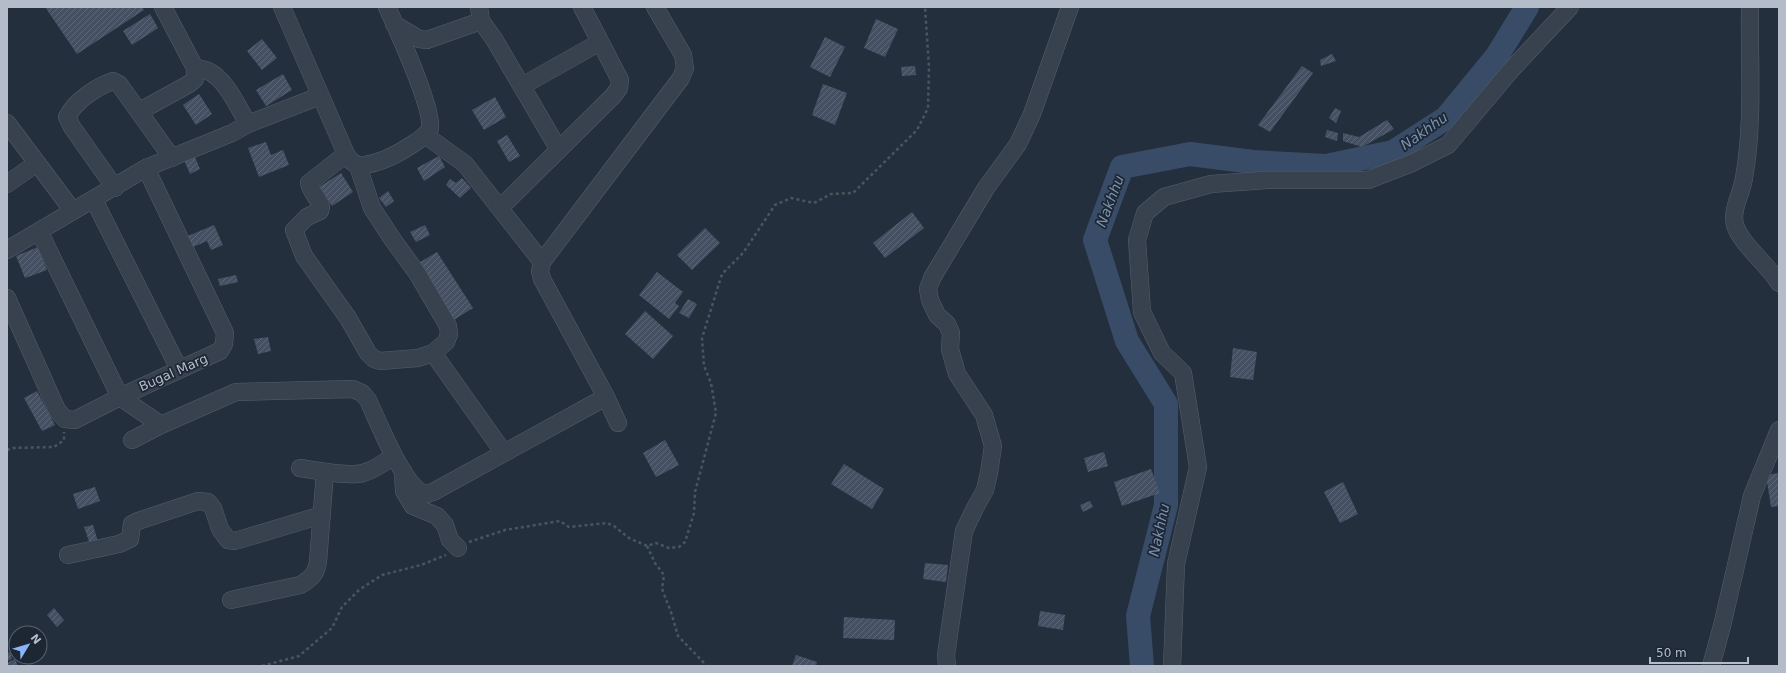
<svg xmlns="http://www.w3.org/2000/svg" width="1786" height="673" font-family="'DejaVu Sans',sans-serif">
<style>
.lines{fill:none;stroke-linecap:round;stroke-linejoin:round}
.river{stroke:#394c67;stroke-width:24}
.building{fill:url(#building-hatch)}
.minor-casing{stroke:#565f6c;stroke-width:18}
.path{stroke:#44595c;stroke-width:2.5;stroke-dasharray:3 3;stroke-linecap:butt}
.minor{stroke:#38414e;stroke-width:17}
.labels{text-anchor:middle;stroke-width:3.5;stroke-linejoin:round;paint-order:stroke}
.street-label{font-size:13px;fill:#b4bcc9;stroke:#1d2633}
.water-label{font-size:14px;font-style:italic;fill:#7c92b1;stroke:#1d2633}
</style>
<defs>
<pattern id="building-hatch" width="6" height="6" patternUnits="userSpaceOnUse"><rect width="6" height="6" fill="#455162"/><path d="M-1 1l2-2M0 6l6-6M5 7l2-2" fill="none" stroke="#5d6877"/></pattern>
</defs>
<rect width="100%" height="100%" fill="#242f3e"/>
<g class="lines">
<polyline class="river" points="1142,666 1138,616 1166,505 1166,404 1127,341 1095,240 1122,167 1190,154 1253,162 1326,166 1393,152 1446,118 1497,56 1527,7"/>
</g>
<g class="building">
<polygon points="45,7 142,7 144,10 77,54"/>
<polygon points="150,14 158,28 132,45 123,31"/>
<polygon points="876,19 898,29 885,57 864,48"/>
<polygon points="825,37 845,47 830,77 810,67"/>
<polygon points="262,39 277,58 262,70 247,51"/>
<polygon points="1332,54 1336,61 1321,66 1320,60"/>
<polygon points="915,66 916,75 902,76 901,67"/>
<polygon points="1302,66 1313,73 1270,132 1258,125"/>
<polygon points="283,74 292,90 266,106 256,90"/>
<polygon points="823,84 847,93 835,125 812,115"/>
<polygon points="199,94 212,114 196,125 183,105"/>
<polygon points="495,97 506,117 484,130 472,110"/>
<polygon points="1335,108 1341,111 1336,123 1329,118"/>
<polygon points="1387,120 1394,129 1362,147 1343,141 1343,133 1359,137"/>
<polygon points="1327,130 1338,133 1337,141 1325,137"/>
<polygon points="507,135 520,156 509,162 497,141"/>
<polygon points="266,142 271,155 283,150 289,165 259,177 248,148"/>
<polygon points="194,155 200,169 190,174 184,160"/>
<polygon points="439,156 445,167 424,181 417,168"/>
<polygon points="341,173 353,192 332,206 319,187"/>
<polygon points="462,178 471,188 460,198 446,185 450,179 456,183"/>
<polygon points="388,191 394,201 386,207 379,198"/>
<polygon points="912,212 924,228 885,258 873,243"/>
<polygon points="214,225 223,245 211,250 207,241 193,247 188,236"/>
<polygon points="425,225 430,235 416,242 410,232"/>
<polygon points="705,228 720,243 692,270 677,255"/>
<polygon points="38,247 47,270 25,278 16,256"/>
<polygon points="437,252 473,308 452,321 417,264"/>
<polygon points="657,272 683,292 675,303 679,306 669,319 639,295"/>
<polygon points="236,275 238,282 220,286 218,279"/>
<polygon points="688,299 697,304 689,318 679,313"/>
<polygon points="645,311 673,336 653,359 625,334"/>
<polygon points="268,337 271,351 258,354 254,339"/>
<polygon points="1233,348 1257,352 1253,380 1230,377"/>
<polygon points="37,391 55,425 42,431 24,398"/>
<polygon points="665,440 679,465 656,477 643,453"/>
<polygon points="1104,452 1108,466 1088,472 1084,458"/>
<polygon points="844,464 884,489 872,509 831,484"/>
<polygon points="1151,469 1160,493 1122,506 1114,482"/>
<polygon points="1779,473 1779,506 1771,507 1766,475"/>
<polygon points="1343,482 1358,514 1340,523 1324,492"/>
<polygon points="95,487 100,501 78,509 73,494"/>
<polygon points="1090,501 1093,507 1083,512 1080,505"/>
<polygon points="93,525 99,545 91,547 84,527"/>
<polygon points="925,563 948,565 946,582 923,579"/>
<polygon points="54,608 64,620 57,627 47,615"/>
<polygon points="1040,611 1065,615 1063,630 1038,626"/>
<polygon points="844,617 895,620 894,640 843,638"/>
<polygon points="10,652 12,659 7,661 7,653"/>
<polygon points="796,655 817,662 816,666 792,666"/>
<polygon points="15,659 18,666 8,666 7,663"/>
</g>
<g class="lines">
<defs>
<g id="minor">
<path d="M282,7l64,147 4,6 8,6c10,-1 21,-4 30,-8 9,-4 40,-21 42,-30 3,-20 -33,-99 -43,-121"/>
<polyline points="479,7 481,21 494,39 559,150"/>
<path d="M1750,7c-1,56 4,115 -6,171 -2,15 -13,31 -9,47 6,19 33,40 44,58"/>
<polyline points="394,24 419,39 427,40 481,21"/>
<path d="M195,68c4,1 9,1 13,3 18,8 30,36 40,53"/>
<polyline points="522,86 600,42"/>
<polyline points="140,111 189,84 195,79 195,68 163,7"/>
<polyline points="7,123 73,211"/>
<polyline points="425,135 465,164 542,262"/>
<path d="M346,154l-37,29c2,10 10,15 12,24l-1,4 -13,6 -13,13 10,26 44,62 20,35 6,6 6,2 38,-3 15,-5 13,-11 3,-8 -1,-8 -31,-53 -24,-33 -21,-32 -14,-42"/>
<polyline points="7,184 37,163"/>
<path d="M115,188l-43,-61 -5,-10c8,-16 29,-30 46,-36l6,3 53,74"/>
<polyline points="94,200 179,369"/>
<polyline points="500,208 613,96 619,88 620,80 582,7"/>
<polyline points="39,231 120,397 161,425"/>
<polyline points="7,250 146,168 232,133 248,124 320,96"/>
<polyline points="7,298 57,410 65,419 75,420 120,397 220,351 224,344 225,333 146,168"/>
<polyline points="433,353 504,453"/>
<polyline points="618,423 606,397 542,279 540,271 542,262 681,78 685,68 683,55 655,7"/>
<path d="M132,440l29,-15 75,-33 117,-3 9,4 6,7c9,19 37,92 59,94 2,0 4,-2 6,-2l173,-95"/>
<path d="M300,468c14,2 49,9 63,5 11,-3 21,-10 30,-17"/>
<polyline points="403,471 404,491 413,506 437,516 445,525 450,540 458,548"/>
<polyline points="68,555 119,544 130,539 132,524 138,521 198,501 208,502 213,508 220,529 228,540 235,541 322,515"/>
<path d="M231,600l69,-15c11,-6 16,-11 18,-23l7,-90"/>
<polyline points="947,666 946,655 964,531 975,508 985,490 989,473 993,446 984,415 957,374 950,349 951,333 947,324 937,315 930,300 928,289 932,278 986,188 1018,144 1032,114 1070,7"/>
<polyline points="1172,666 1176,564 1198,467 1183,373 1162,353 1142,312 1137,240 1145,213 1164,197 1211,184 1267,180 1368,180 1412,163 1448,145 1512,69 1570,7"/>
<polyline points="1711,666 1722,626 1752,496 1779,430"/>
</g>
</defs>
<use href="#minor" class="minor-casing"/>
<g class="path">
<polyline points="7,450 13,448 54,447 64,440 64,432"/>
<polyline points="469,542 505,530 560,521 569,527 607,523 614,526 629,538 647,546 656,543 669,548 679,547 685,542 694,513 695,492 716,413 711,383 704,366 702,338 722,274 743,253 775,205 791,198 814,203 831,194 853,193 917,130 928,108 929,67 925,7"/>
<polyline points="647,546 655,563 664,575 662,589 671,612 678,636 707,666"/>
<polyline points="262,666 299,656 332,628 342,607 359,590 382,575 421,565 446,555"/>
</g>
<use href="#minor" class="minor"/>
</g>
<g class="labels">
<g class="street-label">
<text transform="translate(173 372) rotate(-24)" y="5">Bugal Marg</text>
</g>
<g class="water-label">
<text transform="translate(1424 131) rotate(-35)" y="5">Nakhhu</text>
<text transform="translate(1110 201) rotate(-69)" y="5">Nakhhu</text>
<text transform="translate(1159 530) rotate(-78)" y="5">Nakhhu</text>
</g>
</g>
<rect width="1786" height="673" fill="none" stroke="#b4bcc9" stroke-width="16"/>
<g transform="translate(28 645) rotate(52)"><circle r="19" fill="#1d2633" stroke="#59626f"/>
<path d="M0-3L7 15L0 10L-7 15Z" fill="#8ab4f8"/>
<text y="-6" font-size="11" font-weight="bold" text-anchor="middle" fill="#b4bcc9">N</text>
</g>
<path d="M1650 657v6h98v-6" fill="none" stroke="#b4bcc9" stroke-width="2"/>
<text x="1656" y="657" font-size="12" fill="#b4bcc9" stroke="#1d2633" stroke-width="3" paint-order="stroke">50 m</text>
</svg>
